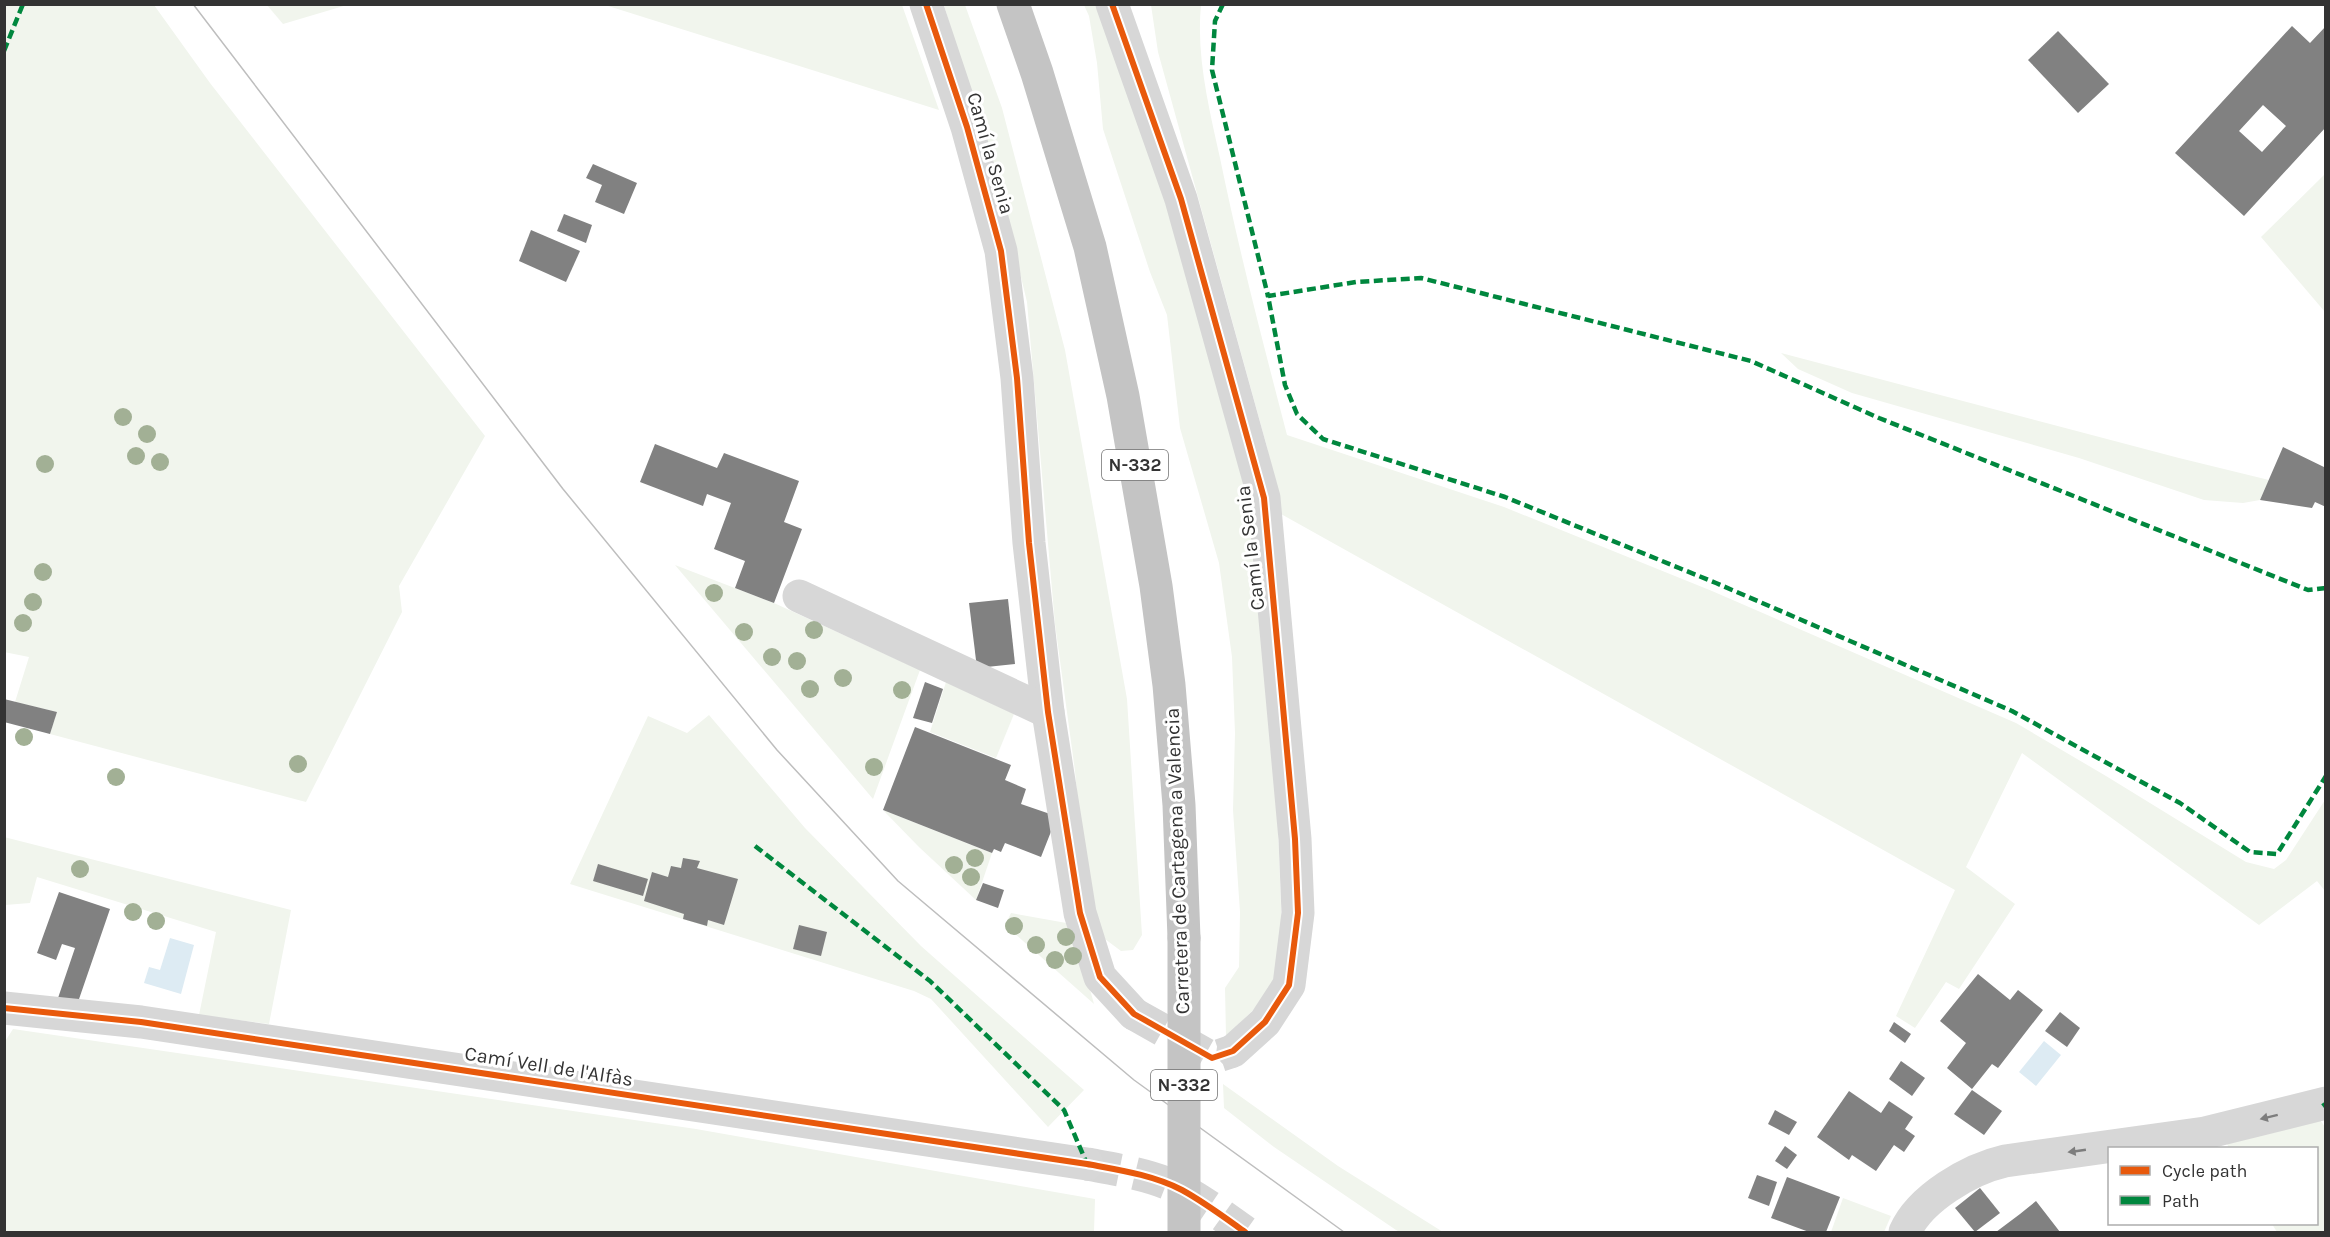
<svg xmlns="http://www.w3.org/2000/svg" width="2330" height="1237" font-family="Karla,sans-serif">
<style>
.green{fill:#f1f5ed}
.water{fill:#ddebf3}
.building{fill:#818181;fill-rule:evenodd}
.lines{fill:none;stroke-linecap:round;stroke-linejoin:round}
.minor-tunnel{stroke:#d6d6d6;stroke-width:33;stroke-dasharray:33 16;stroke-linecap:butt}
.minor{stroke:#d7d7d7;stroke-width:33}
.highway{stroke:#c4c4c4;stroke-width:33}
.tram{stroke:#bebebe;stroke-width:1.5}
.highway-bridge{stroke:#c4c4c4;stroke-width:33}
.quiet{stroke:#00873e;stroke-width:4.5;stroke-dasharray:9 4.5;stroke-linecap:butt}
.cycleway-casing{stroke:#fff;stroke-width:10}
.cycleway{stroke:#e8590c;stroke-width:6}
.tree{fill:#a2b095}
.oneway{fill:#7d7d7d}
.labels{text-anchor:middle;stroke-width:6;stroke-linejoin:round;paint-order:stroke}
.shield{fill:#fff;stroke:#707070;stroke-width:1.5}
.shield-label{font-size:18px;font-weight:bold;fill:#333}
.street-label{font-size:20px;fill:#333;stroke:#fff}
</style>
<rect width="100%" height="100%" fill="#fff"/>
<g class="green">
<polygon points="4,5 154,5 210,83 485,436 399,586 402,612 306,802 50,734 57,712 15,702 29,657 4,652"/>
<polygon points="267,5 347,5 283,24"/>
<polygon points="605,5 902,5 939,110"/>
<polygon points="944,5 965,5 1002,108 1065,350 1127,699 1142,935 1133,950 1121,951 1101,936 1083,859 1075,771 1055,624 1027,302 1002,198"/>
<polygon points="1084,5 1098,5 1176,219 1252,506 1271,646 1283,957 1268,996 1226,1036 1225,988 1239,967 1240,912 1233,810 1235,733 1232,657 1219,563 1180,428 1167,315 1150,272 1103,129 1097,63 1089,16"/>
<path d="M1151,5h50c-5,51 8,103 19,153 19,93 43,185 67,277l217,72 208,84 304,132 90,53 140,86 28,7 12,-9 39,-60v91l-8,-10 -58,44 -237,-172 -56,114 49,37 -56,85 -13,-7 -31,46 -19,-12 59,-126 -674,-376 -14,-67 -109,-395z"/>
<polygon points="2325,174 2325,312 2261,237"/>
<polygon points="1781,353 2179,458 2269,480 2260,500 2243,503 2204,500 2079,458 1852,393 1798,369"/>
<polygon points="675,565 774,603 920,670 873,799"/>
<polygon points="946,682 1014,714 996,758 930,732"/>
<polygon points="709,715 805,828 921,946 1084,1090 1048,1127 931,999 914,991 570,884 648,716 687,733"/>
<polygon points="883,810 992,853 976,900 919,847"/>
<polygon points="4,837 291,910 269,1024 199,1015 216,932 37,877 30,903 5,905"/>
<polygon points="1011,913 1072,924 1094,1004 1005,925"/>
<polygon points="13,1029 696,1129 1095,1199 1094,1232 5,1232 4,1043"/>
<polygon points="1223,1084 1338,1166 1443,1232 1400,1232 1396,1230 1274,1147 1224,1108"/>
<polygon points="2318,1117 2325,1127 2325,1232 2277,1232 2272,1224 2316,1224 2316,1148 2229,1148 2225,1140"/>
<polygon points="1843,1198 1891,1216 1884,1232 1831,1232"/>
</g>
<g class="water">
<polygon points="170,938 194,945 181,994 144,983 149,967 160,970"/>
<polygon points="2044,1041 2061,1055 2036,1086 2019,1072"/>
</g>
<g class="building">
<path d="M2292,26l18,17 16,-17v101l-82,89 -69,-63zM2263,105l23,21 -24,26 -23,-21z"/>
<polygon points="2058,31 2109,84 2078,113 2028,60"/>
<polygon points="593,164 637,183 624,214 595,202 602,185 586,178"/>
<polygon points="564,214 592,225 586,243 557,231"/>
<polygon points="531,230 580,251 566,282 519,261"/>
<polygon points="655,444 717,468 724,453 799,481 784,522 802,529 774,603 735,588 745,561 714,549 731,503 707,494 703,506 640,482"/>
<polygon points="2283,447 2326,468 2326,507 2315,502 2312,508 2260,500"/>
<polygon points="1008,599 1015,664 977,668 969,603"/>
<polygon points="925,682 943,689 932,723 913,718"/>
<polygon points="4,699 57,712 50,734 4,722"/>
<polygon points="915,727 1011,765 1005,780 1026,789 1021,804 1053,815 1054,824 1041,857 1005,843 1001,852 994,849 992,853 883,810"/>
<polygon points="683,858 700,861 697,868 738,879 724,925 708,920 707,926 683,919 684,914 644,901 652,872 668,877 671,866 681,868"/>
<polygon points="598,864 648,879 643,896 593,881"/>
<polygon points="983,883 1004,890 998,908 976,900"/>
<polygon points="59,892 110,909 78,1002 58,998 75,948 62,944 56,960 37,953"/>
<polygon points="799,925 827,932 821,956 793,949"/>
<polygon points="1978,974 2010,1000 2018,990 2043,1010 1998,1068 1992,1064 1972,1089 1947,1068 1966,1043 1940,1021"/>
<polygon points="2060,1012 2080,1028 2067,1047 2045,1031"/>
<polygon points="1894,1022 1911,1034 1905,1043 1889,1031"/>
<polygon points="1901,1061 1925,1078 1912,1096 1889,1079"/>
<polygon points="1972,1090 2002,1111 1984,1135 1954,1114"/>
<polygon points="1849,1091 1881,1113 1889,1101 1913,1117 1905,1129 1915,1136 1904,1152 1894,1145 1876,1171 1852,1155 1849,1160 1817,1137"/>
<polygon points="1775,1110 1797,1122 1789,1135 1768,1124"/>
<polygon points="1785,1146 1797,1155 1787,1169 1775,1161"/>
<polygon points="1757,1175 1777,1182 1769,1206 1748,1198"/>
<polygon points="1787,1177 1840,1197 1826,1232 1809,1232 1771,1218"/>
<polygon points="1980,1188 2000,1213 1975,1232 1955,1208"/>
<polygon points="2036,1201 2060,1232 1996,1232 2020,1214"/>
</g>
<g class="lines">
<g class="minor-tunnel">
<polyline points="1134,1014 1212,1058 1233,1051"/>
<path d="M1087,1164c32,6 66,11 95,26 22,12 42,27 63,42"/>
</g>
<g class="minor">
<polyline points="926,4 967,127 1001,251 1017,378 1029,543 1048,712 1080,913 1100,977 1134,1014"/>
<polyline points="1112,4 1181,199 1264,498 1295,839 1298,913 1289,985 1265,1022 1233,1051"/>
<polyline points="799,596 1048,712"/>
<polyline points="4,1008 141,1022 1087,1164"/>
<path d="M1905,1232c15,-34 65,-63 100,-71l200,-28 121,-30"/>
</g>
<polyline class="highway" points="1013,4 1037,73 1090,247 1123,396 1156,586 1169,685 1179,805 1184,938"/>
<polyline class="tram" points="193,4 563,489 777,750 898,881 1134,1080 1344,1232"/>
<polyline class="highway-bridge" points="1184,1232 1184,938"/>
<g class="quiet">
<polyline points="1223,4 1215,21 1212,70 1268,296"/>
<polyline points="4,51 23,4"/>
<polyline points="2326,588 2308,590 1879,418 1751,361 1421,278 1356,282 1268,296 1285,385 1297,414 1323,439 1505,497 1716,583 2012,711 2180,803 2250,852 2277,854 2326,776"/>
<polyline points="755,846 930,981 1064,1110 1087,1164"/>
<polyline points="2323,1103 2326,1107"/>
</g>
<defs>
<g id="cycleway">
<polyline points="926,4 967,127 1001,251 1017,378 1029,543 1048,712 1080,913 1100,977 1134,1014 1212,1058 1233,1051 1265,1022 1289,985 1298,913 1295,839 1264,498 1181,199 1112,4"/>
<path d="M4,1008l137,14 946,142c32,6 66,11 95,26 22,12 42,27 63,42"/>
</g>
</defs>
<use href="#cycleway" class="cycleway-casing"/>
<use href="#cycleway" class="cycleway"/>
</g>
<g class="tree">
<circle cx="123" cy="417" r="9"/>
<circle cx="147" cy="434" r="9"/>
<circle cx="136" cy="456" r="9"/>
<circle cx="160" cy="462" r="9"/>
<circle cx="45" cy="464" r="9"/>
<circle cx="43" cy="572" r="9"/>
<circle cx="714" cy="593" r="9"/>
<circle cx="33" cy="602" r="9"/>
<circle cx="23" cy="623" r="9"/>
<circle cx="814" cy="630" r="9"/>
<circle cx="744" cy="632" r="9"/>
<circle cx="772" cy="657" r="9"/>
<circle cx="797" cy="661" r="9"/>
<circle cx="843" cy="678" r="9"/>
<circle cx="810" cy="689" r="9"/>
<circle cx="902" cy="690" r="9"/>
<circle cx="24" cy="737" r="9"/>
<circle cx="298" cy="764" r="9"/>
<circle cx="874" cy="767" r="9"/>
<circle cx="116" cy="777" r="9"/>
<circle cx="975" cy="858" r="9"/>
<circle cx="954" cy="865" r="9"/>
<circle cx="80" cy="869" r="9"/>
<circle cx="971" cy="877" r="9"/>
<circle cx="133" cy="912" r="9"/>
<circle cx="156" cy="921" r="9"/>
<circle cx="1014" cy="926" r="9"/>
<circle cx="1066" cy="937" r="9"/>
<circle cx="1036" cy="945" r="9"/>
<circle cx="1073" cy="956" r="9"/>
<circle cx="1055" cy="960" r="9"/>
</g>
<defs><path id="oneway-solid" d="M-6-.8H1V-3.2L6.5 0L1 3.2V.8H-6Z" transform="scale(1.5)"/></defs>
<g class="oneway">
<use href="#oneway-solid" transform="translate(2269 1117) rotate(166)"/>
<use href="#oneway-solid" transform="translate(2077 1151) rotate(172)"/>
</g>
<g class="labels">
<g class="shield">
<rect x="1102" y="450" width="66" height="30" rx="4.5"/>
<rect x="1151" y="1070" width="66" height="30" rx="4.5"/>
</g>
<g class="shield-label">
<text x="1135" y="471">N-332</text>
<text x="1184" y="1091">N-332</text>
</g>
<g class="street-label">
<text transform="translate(991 153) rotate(74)" y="7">Camí la Senia</text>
<text transform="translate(1250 548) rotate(-97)" y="7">Camí la Senia</text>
<text transform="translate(1177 861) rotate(-92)" y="7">Carretera de Cartagena a Valencia</text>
<text transform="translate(549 1066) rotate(9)" y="7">Camí Vell de l'Alfàs</text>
</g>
</g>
<rect width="2330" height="1237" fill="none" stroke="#333333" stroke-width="12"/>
<rect x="2108" y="1147" width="210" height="78" fill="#ffffff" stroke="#adadad" stroke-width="1.5"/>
<rect x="2120" y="1166" width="30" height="9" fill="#e8590c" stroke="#adadad" stroke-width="1.5"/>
<text x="2162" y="1177" font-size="18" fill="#333333">Cycle path</text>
<rect x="2120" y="1196" width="30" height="9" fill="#00873e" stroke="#adadad" stroke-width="1.5"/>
<text x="2162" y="1207" font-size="18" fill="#333333">Path</text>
</svg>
